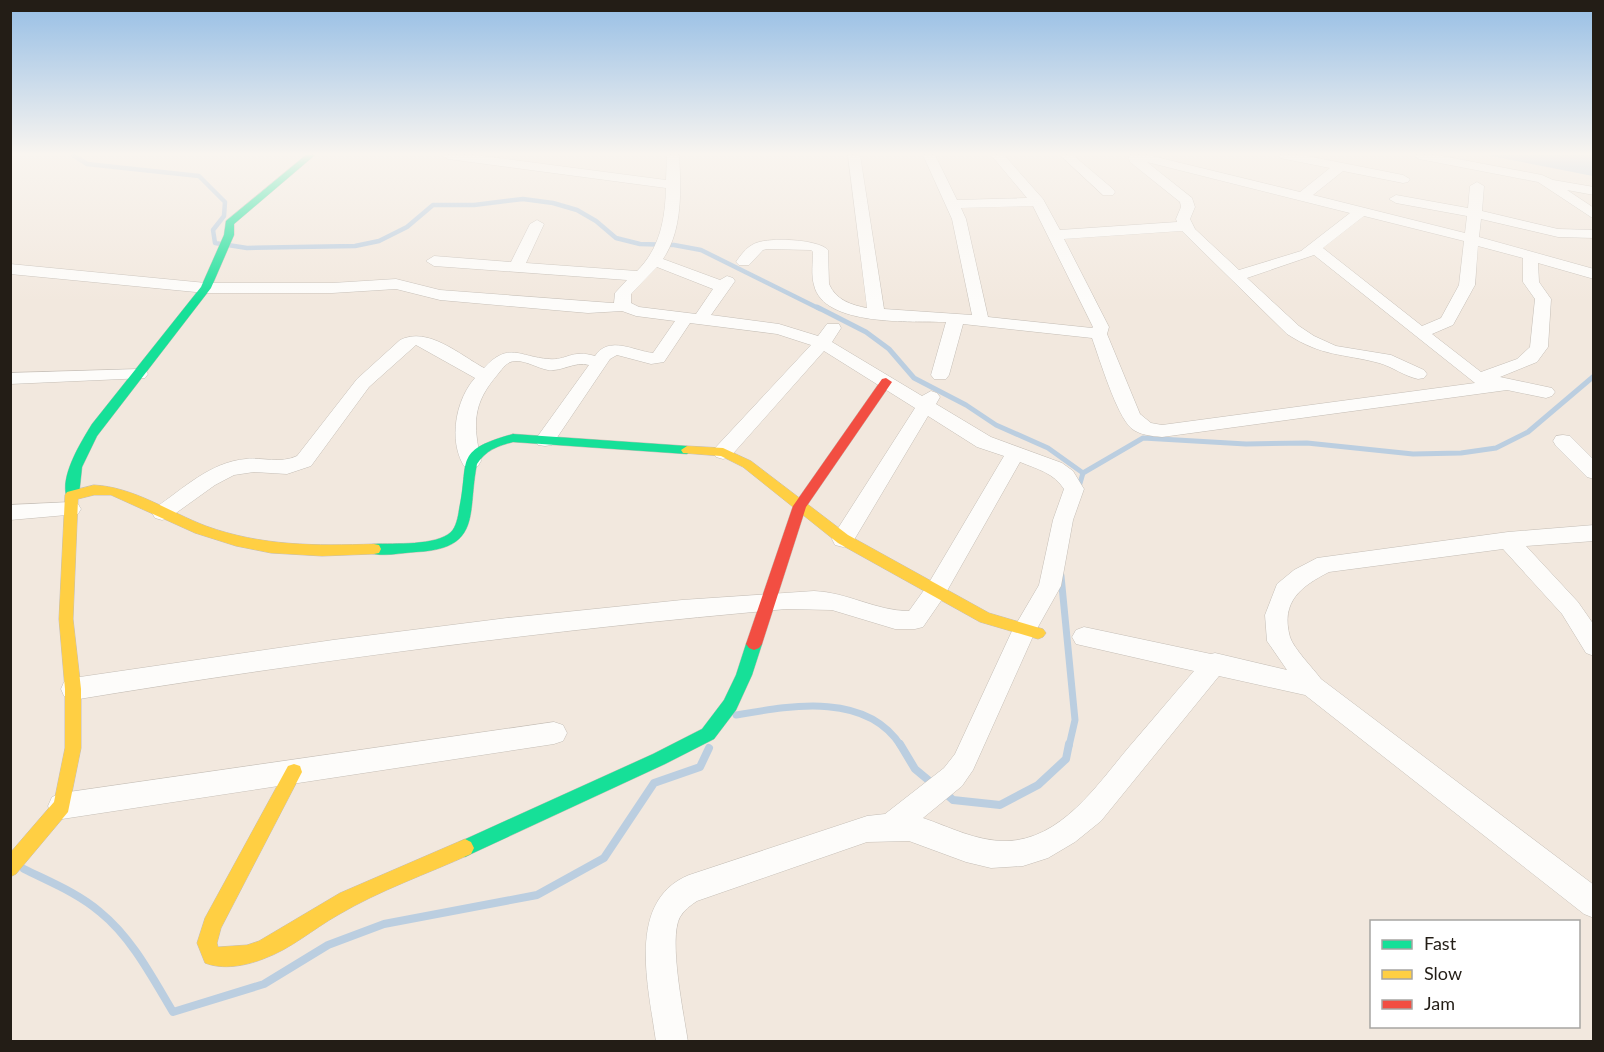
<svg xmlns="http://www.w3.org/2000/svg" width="1604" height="1052" font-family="Lato,sans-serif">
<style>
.water{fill:#bbcee0}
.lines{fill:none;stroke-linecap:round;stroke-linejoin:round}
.stream-far3{stroke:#bbcee0;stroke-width:4.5}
.stream-far2{stroke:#bbcee0;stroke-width:5}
.stream-far1{stroke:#bbcee0;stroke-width:7}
.stream{stroke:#bbcee0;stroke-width:8}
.street-casing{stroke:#c5beb6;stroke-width:1}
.fast-casing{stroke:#c5beb6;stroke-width:1}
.slow-casing{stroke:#c5beb6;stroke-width:1}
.jam-casing{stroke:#c5beb6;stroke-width:1}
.street{fill:#fdfcfa;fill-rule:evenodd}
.fast{fill:#16e098;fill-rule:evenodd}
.slow{fill:#ffcf43;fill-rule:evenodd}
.jam{fill:#f24e42;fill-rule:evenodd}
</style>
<rect width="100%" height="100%" fill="#f2e8de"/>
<polygon class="water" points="1486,155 1593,155 1593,176"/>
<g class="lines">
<polyline class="stream-far3" points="73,155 87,164 199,176 225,202 224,216 213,230 215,243 247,248 355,246 379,241 407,227 433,205 474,205 523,199 553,203 577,210 596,221 616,238 640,244 674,245 701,250 820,309"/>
<g class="stream-far2">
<polyline points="817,307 866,332 889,349 914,378 966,405 996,425 1048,448 1083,473"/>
<polyline points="1078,490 1083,473 1143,438 1246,444 1307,443 1413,454 1461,453 1496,448 1528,432 1594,376"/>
</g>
<g class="stream-far1">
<polyline points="1061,576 1075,720 1069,746"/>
<path d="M736,715c53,-9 130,-24 165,31"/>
</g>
<g class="stream">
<polyline points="900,744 915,769 933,784"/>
<polyline points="944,792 953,800 1000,805 1038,785 1066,759 1069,744"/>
<path d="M24,869c26,13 54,24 76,43 32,26 52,65 73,100l91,-28 64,-39 56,-21 153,-29 67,-37 50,-75 46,-16 9,-19"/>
</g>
<defs>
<g id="street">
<path d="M442,155h33l191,25 1,-25h12c2,33 4,75 -16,104l57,21 7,-4 6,2 2,3 -24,34 68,9 39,12 9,-12h12l2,4 -9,14 90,54 9,-5 6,2 3,4 -4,7 55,33 71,26 11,8 11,18 -11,31 -12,66 -27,48 -61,136 -11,16 -39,32c27,9 52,23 83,23 55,-1 91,-56 123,-94 22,-25 43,-51 65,-76l-118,-27 -4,-7 4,-7 8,-3 127,27 4,-1 72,17 -20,-29 -2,-26 12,-31 17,-14 23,-12 191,-26 86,-7v16l-68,5 52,56 16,23v31l-8,-3 -24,-39 -59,-65 -174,23c-27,14 -49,29 -39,65 4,12 23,31 31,42l273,206v33l-10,-4 -279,-219 -86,-19 -118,145 -26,21 -27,16 -25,8 -32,2 -25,-6 -57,-21 -42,1 -170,59c-6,4 -13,9 -17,16 -12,22 4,98 8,125h-32c-7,-54 -31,-141 33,-167l178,-59 18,-2 59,-46 11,-14 57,-123 27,-46 14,-65 11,-31c-10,-16 -27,-20 -44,-27l-77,136 -20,29 -8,2h-20l-63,-19 -45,-1c-239,21 -477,52 -714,91l-9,-4 -3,-7 3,-7 9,-4 260,-38 174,-22 175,-18 132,-9c33,1 62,20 95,20l18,-25 77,-130 -27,-9 -49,-31 -77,129 -8,2 -8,-2 -3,-6 3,-6 80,-125 -91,-57 -94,106 -7,2 -7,-2 -3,-5 3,-5 95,-102 -34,-11 -87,-11 -26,39 -13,2 -34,-9 -7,4 -58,86 -7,1 -7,-1 -3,-5 54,-75c-15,-4 -27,7 -41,5 -11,-2 -21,-9 -32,-9 -9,0 -13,7 -18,13 -26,30 -25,50 -17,87l-3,5 -7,2 -7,-2c-16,-26 -8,-67 11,-88l-59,-33 -47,42 -58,79 -24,8 -33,-2 -20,3 -19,10 -46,33 -7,2 -7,-2 -3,-5 3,-5c28,-19 55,-46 91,-49 17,-2 34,5 51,-3l60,-77 43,-39c28,-14 60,15 84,28 25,-27 35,-11 65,-9 17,2 22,-10 46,-3 14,-21 39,-5 58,-3l22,-32 -39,-5 -14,-5 -34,2 -148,-13 -44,-11 -64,4h-126l-196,-19v-10l196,19h126l64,-4 44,11 172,13h2l1,-10 12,-13 -193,-14 -8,-5 8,-5 77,6 19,-38 7,-4 7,4 -18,39 111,8c23,-23 28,-51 29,-83l-218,-29zM657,267l56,22 -17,25 -57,-7 -8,-4v-9z"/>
<path d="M848,155h12l24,154 88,6 -20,-96 -29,-64h12l22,45 70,-2 -36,-43h13l39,44 17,31 117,-8 -1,-3 5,-12 -1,-5 -50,-40 -2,-7h20l152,37 30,-24 -50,-10 -1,-3h23l101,20 7,4 -2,3 -5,1 -60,-12 -30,24 152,38 2,-17 -71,-13 -7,-4 7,-4 72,13 2,-22 7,-4 7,4 -2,25 76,18 36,1v8l-36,-1 -77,-18 -2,18 115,32v10l-56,-16 1,19 12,17 -3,48 -11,15 -37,15 52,11 3,4 -3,4 -6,2 -39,-8 -345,47c-10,-1 -23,-2 -31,-9 -15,-14 -31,-68 -39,-90l-129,-14 -14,51 -3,4h-12l-3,-4 15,-53c-33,-1 -123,5 -132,-37 -3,-10 -1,-23 -1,-33l-2,-2 -44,-1 -4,1 -14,15h-10l-3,-3c4,-6 10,-14 16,-17 12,-9 67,-6 76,5l1,34c7,16 22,21 38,24zM1147,162l203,51 -49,38 -62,19 -44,-41 -5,-10 5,-12 -3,-9zM1033,206l60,121 -1,1 -104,-11 -22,-98 -5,-11zM1364,216l100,25 -5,44 -18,33 -19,8 -99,-78zM1182,231l105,103c36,23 54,19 92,29 14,4 25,13 39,16l6,-1 3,-4 -3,-4 -33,-15 -55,-9 -22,-10 -15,-10 -52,-48 67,-23 161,128 -313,42 -11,-2 -11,-9 -33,-80 2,-7 -45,-88zM1478,246l45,12v24l12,17 -5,48 -13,12 -36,13 -49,-38 21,-9 22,-40z"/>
<polygon points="1060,155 1073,155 1113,189 1115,192 1113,195 1103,195"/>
<polygon points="1413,155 1437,155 1542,175 1553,180 1594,187 1594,195 1567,190 1594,208 1594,219 1538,182 1419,159"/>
<polygon points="139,369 145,370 148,374 145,378 10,384 10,373"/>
<polygon points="1563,435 1570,436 1594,460 1594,479 1587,477 1556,446 1553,441 1556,436"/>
<polygon points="71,502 78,504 81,509 78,514 10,520 10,505"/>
<polygon points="554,722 563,725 567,733 563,741 554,744 62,819 52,815 48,806 52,797 62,793"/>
</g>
<g id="fast">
<path d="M306,155h9l-81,69v11l-23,53 -114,148 -15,31 -3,28 -2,3h-10c-8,-21 14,-56 25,-74l109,-137 23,-52 2,-14z"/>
<path d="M513,434l174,12 6,4 -6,4 -174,-12c-15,4 -27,8 -36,22 -10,48 6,85 -61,88 -15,1 -33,5 -47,1l-2,-4 2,-4 5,-1c20,-1 62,2 77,-12 5,-5 7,-15 8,-22 11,-50 -7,-59 54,-76z"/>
<polygon points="754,638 759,640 762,644 752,675 736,710 714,739 665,764 471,854 465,857 459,854 456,848 459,842 653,754 702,729 724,700 736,675 746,644 749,640"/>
</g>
<g id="slow">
<polygon points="687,446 723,448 751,461 848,535 989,613 1043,629 1046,633 1043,637 1038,639 980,622 838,543 743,467 721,456 683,453 681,450"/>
<path d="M94,485c40,2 75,27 112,41 55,20 110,20 168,18l5,1 2,4 -2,4 -5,1 -52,2 -51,-3 -35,-7 -41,-13 -84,-38h-17l-16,4 -5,120 8,70v59l-13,64 -52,62 -6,3v-24l44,-51 11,-54v-59l-6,-70 6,-124 2,-3z"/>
<path d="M294,764l6,2 2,6 -81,156 -4,15 1,4 29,-2 12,-4 81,-48 125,-54 6,3 3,6 -3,6c-44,20 -91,36 -133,61 -25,14 -47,34 -75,44 -18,7 -40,11 -58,4l-8,-20 8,-25 83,-152z"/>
</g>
<polygon id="jam" points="886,378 892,382 806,507 762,644 759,648 754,650 749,648 746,644 793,506 882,379"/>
</defs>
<use href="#street" class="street-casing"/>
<use href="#fast" class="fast-casing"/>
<use href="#slow" class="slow-casing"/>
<use href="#jam" class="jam-casing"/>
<use href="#street" class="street"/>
<use href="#fast" class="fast"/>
<use href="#slow" class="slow"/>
<use href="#jam" class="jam"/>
</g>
<linearGradient id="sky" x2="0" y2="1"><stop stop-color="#96bee5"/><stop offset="0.51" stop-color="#f9f5f0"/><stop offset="1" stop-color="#f9f5f0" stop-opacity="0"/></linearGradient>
<rect width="1604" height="302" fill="url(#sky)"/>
<rect width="1604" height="1052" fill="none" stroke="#231d16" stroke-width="24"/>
<rect x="1370" y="920" width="210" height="108" fill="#ffffff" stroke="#a7a5a2" stroke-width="1.5"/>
<rect x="1382" y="940" width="30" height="9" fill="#16e098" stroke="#a7a5a2" stroke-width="1.5"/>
<text x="1424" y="950" font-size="18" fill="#231d16">Fast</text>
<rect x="1382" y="970" width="30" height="9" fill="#ffcf43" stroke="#a7a5a2" stroke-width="1.5"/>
<text x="1424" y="980" font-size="18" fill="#231d16">Slow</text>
<rect x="1382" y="1000" width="30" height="9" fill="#f24e42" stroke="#a7a5a2" stroke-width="1.5"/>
<text x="1424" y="1010" font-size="18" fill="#231d16">Jam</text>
</svg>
